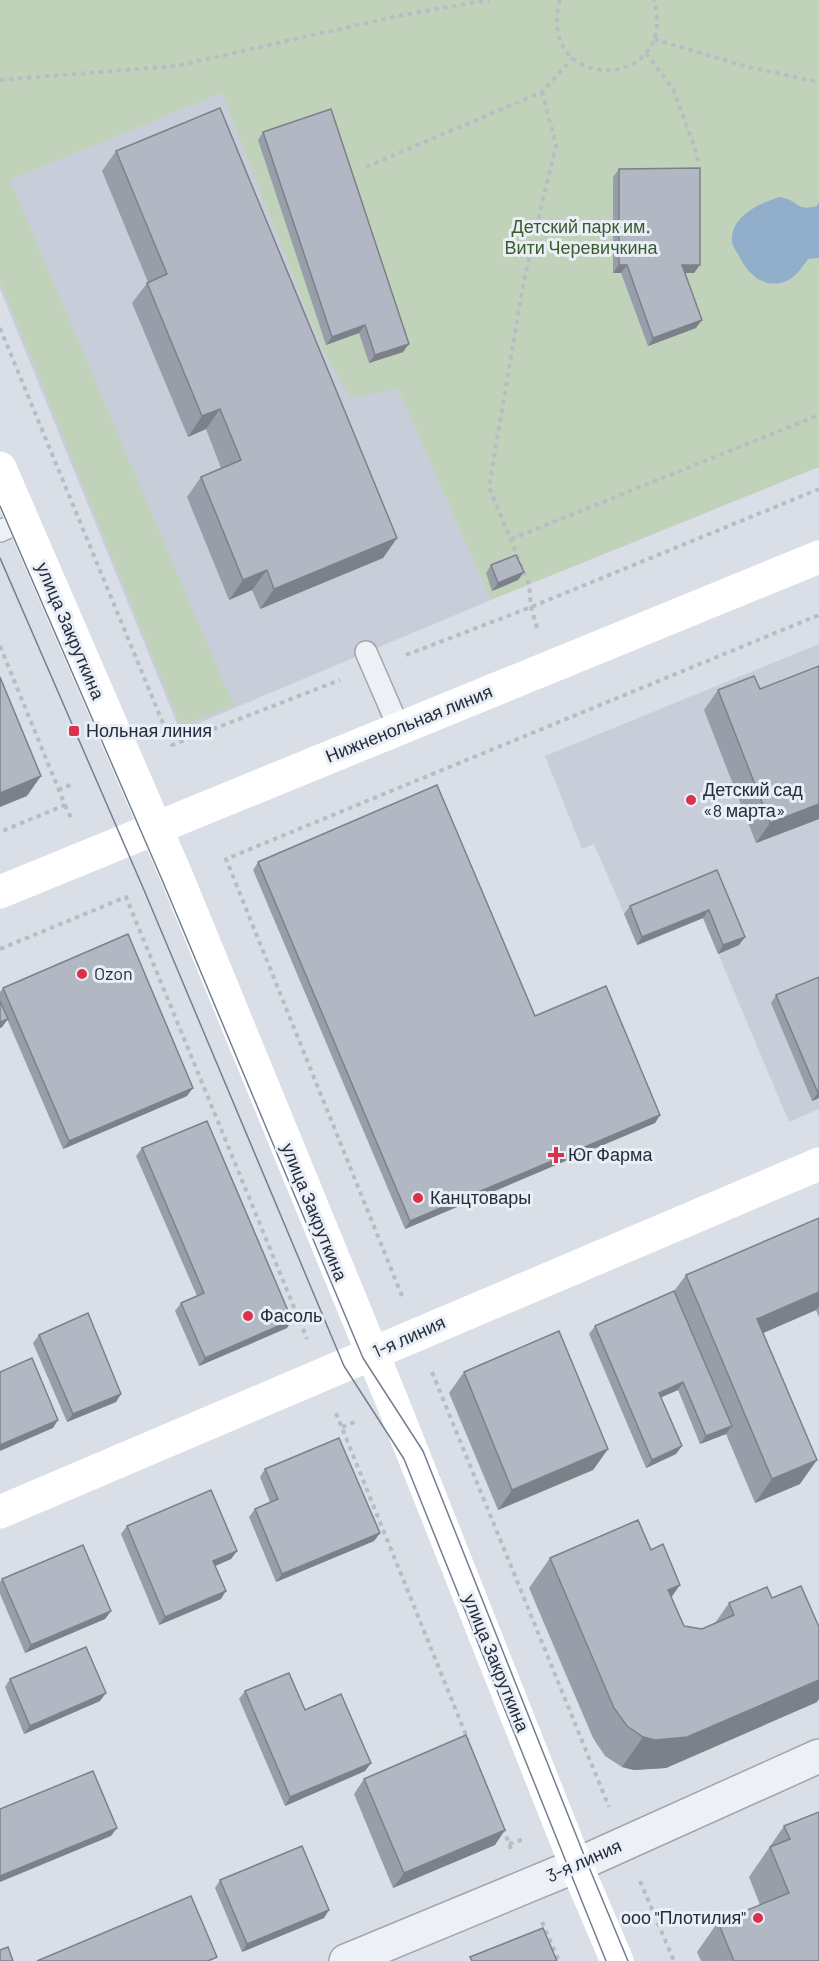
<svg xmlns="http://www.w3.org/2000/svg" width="819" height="1961" font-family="Barlow,sans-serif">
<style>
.built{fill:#c8ced9}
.green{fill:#c1d2bb}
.water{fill:#91aecb}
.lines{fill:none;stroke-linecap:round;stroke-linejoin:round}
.lane-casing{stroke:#9fa6b1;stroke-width:24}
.street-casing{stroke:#9fa6b1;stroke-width:36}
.path{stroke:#b8bdc5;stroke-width:4;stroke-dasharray:4.5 4.5;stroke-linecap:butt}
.lane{stroke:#edf0f5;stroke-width:21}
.street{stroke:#edf0f5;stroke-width:33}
.secondary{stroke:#fff;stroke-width:33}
.tram{stroke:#737f92;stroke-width:1.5}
.wall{fill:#989ea9}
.shaded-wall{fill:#7c8189}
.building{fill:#b1b8c4;stroke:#7c8189;stroke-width:1.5}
.poi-dot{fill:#da314c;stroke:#eaeef5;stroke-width:2}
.labels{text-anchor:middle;stroke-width:6;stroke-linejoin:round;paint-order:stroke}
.park-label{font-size:18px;fill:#385b30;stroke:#eaeef5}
.street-label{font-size:18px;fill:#232d3e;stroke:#eaeef5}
.poi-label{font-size:18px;fill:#232d3e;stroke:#eaeef5;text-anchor:start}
</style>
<rect width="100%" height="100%" fill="#dadfe7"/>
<g class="built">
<polygon points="223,92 321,347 398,388 491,600 180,731 0,289 0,184"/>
<polygon points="819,644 819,1109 789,1122 703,918 638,946 594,844 582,849 545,756"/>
</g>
<polygon class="green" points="0,0 819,0 819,467 491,600 398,389 350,398 321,347 222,93 10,180 234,706 181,726 0,281"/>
<path class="water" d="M780,197c19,3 16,15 37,9l2,-4v56l-11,1c-7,10 -15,22 -28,24 -20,4 -34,-12 -42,-29 -2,-3 -6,-9 -6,-12 -2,-26 28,-39 48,-45z"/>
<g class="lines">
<defs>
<g id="lane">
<polyline points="0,531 23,521"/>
<polyline points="366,652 399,728"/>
</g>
<polyline id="street" points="346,1961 568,1869 819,1756"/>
</defs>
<use href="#lane" class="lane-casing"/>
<use href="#street" class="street-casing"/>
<g class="path">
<path d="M560,0c-26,94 120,93 94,0"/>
<polyline points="654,39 748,67 819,82"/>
<polyline points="646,53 673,89 695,148 698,163"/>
<polyline points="0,80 176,66 402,15 489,0"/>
<polyline points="366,167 542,92 573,58"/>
<polyline points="0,328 172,745 340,680"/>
<polyline points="511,539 819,415"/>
<polyline points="537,628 531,607 529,584 489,487 524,280 556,145 542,92"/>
<polyline points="0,646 65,805 0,832"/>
<polyline points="406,655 531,607 819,489"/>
<polyline points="58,790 75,783"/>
<polyline points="65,805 72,820"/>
<polyline points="0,949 126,897 307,1339"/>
<polyline points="402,1296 226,859 819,615"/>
<polyline points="432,1372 609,1807"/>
<polyline points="336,1413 468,1740"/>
<polyline points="342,1427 357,1421"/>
<polyline points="503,1828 511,1849"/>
<polyline points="509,1844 524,1839"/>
<polyline points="640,1881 674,1961"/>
<polyline points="542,1922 559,1961"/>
</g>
<use href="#lane" class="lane"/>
<use href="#street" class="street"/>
<g class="secondary">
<polyline points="0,468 177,877 394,1406 576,1865 617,1961"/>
<polyline points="0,892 819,557"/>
<path d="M0,1512c273,-116 546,-233 819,-348"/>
</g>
<g class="tram">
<polyline points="0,506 163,882 363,1358 423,1451 586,1860 628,1961"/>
<polyline points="0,558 144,890 344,1366 404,1459 606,1961"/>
</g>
</g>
<g class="wall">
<polygon points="263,132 403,352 369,363 359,333 326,345 258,140"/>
<polygon points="116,151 397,538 383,558 260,609 252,590 229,600 187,497 201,477 221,468 206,429 188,437 132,303 148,282 102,171"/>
<polygon points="619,169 694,273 685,273 696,328 648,346 621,273 613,273 613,177"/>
<polygon points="491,565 524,572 518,580 492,591 486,573"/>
<polygon points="819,666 819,819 756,843 704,710 718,690 760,689"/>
<polygon points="258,862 535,1016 660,1115 655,1123 405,1229 253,870"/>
<polygon points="717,870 739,945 718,954 703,918 637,945 624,914 630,906"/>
<polygon points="819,977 819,1098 812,1101 771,1003 776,995"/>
<polygon points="3,988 187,1096 63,1149 7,1019 2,1027 0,1028 0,992"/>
<polygon points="142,1148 287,1328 199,1366 175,1311 181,1303 197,1296 136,1156"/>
<polygon points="819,1218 819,1317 816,1310 763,1333 800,1484 755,1503 726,1434 700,1444 678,1390 661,1397 676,1454 646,1468 589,1334 595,1326 674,1291 686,1275"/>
<polygon points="39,1335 116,1402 67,1422 33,1343"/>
<polygon points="464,1372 608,1449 593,1470 498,1510 449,1393"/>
<polygon points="265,1469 380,1533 374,1541 276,1582 249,1517 255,1509 270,1502 260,1477"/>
<polygon points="127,1526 237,1551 231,1559 215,1566 221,1599 159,1625 121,1534"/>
<polygon points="550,1558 672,1597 684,1626 702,1629 715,1623 729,1603 817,1702 666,1768 634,1770 622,1767 605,1756 593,1738 529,1588"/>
<polygon points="2,1579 111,1611 105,1619 25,1653 0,1594 0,1582"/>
<polygon points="10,1679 100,1701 24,1734 5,1687"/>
<polygon points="245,1691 305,1710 371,1763 365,1771 285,1806 239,1699"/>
<polygon points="364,1779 495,1845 393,1888 354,1794"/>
<polygon points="819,1812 819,1961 701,1961 697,1952 718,1922 760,1905 749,1877 784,1826"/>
<polygon points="220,1880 324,1918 242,1952 215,1888"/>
</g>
<g class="shaded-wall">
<polygon points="619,265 627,265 621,273 613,273"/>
<polygon points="682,265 700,265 694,273 676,273"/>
<polygon points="702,320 696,328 648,346 653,338"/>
<polygon points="365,325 359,333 326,345 332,337"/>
<polygon points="409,344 403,352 369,363 375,355"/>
<polygon points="220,409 206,429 188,437 202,416"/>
<polygon points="397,538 383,558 260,609 274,589"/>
<polygon points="267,570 252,590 229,600 243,580"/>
<polygon points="524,572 518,580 492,591 498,583"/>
<polygon points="41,776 27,796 0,807 0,793"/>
<polygon points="819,804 819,819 756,843 770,823"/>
<polygon points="709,910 703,918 637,945 642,937"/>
<polygon points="745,937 739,945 718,954 723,945"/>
<polygon points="8,1019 2,1027 0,1028 0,1022"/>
<polygon points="193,1088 187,1096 63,1149 69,1141"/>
<polygon points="819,1092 819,1098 812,1101 818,1093"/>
<polygon points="660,1115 655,1123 405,1229 410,1221"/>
<polygon points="819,1292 819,1306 816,1310 740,1343 757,1319"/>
<polygon points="292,1320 287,1328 199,1366 205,1358"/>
<polygon points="683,1382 678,1390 653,1401 659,1393"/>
<polygon points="121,1394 116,1402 67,1422 73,1414"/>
<polygon points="58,1420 53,1428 0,1451 0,1445"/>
<polygon points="732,1426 726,1434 700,1444 706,1436"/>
<polygon points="682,1446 676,1454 646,1468 652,1460"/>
<polygon points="608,1449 593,1470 498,1510 512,1490"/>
<polygon points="817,1460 800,1484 755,1503 772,1479"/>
<polygon points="380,1533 374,1541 276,1582 282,1574"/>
<polygon points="237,1551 231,1559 208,1569 213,1561"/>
<polygon points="680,1585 659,1615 668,1590"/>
<polygon points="226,1591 221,1599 159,1625 165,1617"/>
<polygon points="111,1611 105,1619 25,1653 31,1645"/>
<polygon points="819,1680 819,1699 817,1702 666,1768 634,1770 622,1767 643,1737"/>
<polygon points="106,1693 100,1701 24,1734 30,1726"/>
<polygon points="371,1763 365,1771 285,1806 290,1797"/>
<polygon points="117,1828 111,1836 0,1882 0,1876"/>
<polygon points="505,1830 495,1845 393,1888 404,1873"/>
<polygon points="329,1910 324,1918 242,1952 247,1944"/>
</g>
<g class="building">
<polygon points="220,108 397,538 274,589 267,570 243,580 201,477 241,460 220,409 202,416 147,283 167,274 116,151"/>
<polygon points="331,109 409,344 375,355 365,325 332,337 263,132"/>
<polygon points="700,168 700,265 682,265 702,320 653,338 627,265 619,265 619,169"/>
<polygon points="516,555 524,572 498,583 491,565"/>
<polygon points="819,666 819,804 770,823 718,690 754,676 760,689"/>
<polygon points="0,677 41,776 0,793"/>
<polygon points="437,785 535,1016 606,986 660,1115 410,1221 258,862"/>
<polygon points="717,870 745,937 723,945 709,910 642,937 630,906"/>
<polygon points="128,934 193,1088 69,1141 3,988"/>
<polygon points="819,977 819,1092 818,1093 776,995"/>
<polygon points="0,1001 8,1019 0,1022"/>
<polygon points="207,1121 292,1320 205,1358 181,1303 204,1293 142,1148"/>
<polygon points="819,1218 819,1292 757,1319 817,1460 772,1479 686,1275"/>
<polygon points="674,1291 732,1426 706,1436 683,1382 659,1393 682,1446 652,1460 595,1326"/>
<polygon points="88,1313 121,1394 73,1414 39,1335"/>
<polygon points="559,1331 608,1449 512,1490 464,1372"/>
<polygon points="32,1358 58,1420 0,1445 0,1372"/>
<polygon points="339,1438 380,1533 282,1574 255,1509 278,1499 265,1469"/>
<polygon points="211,1490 237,1551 213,1561 226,1591 165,1617 127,1526"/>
<polygon points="638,1520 651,1550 663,1544 680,1585 668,1590 684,1626 702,1629 734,1615 729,1603 767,1587 772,1598 801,1586 819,1627 819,1680 687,1737 655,1740 643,1737 627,1726 614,1708 550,1558"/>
<polygon points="83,1545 111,1611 31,1645 2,1579"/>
<polygon points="86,1647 106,1693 30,1726 10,1679"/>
<polygon points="289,1673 305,1710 341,1694 371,1763 290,1797 245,1691"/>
<polygon points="466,1735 505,1830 404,1873 364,1779"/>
<polygon points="93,1771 117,1828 0,1876 0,1809"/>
<polygon points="819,1812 819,1961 734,1961 718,1922 789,1893 770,1847 790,1839 784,1826"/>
<polygon points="302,1846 329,1910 247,1944 220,1880"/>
<polygon points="191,1896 217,1957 208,1961 37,1961"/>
<polygon points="543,1928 557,1961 472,1961 470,1957"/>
<polygon points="8,1947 13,1961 0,1961 0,1950"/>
</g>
<g class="poi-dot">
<rect x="68" y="725" width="12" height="12" rx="3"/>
<circle cx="691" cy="800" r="6"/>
<circle cx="82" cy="974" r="6"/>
<path d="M553 1146h6v6h6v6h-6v6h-6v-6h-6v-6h6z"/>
<circle cx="418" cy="1198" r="6"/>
<circle cx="248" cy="1316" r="6"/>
<circle cx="758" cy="1918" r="6"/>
</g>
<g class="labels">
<g class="park-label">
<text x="581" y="233">Детский парк им.<tspan x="581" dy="21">Вити Черевичкина</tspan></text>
</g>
<g class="street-label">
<text transform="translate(70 631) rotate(67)" y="6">улица Закруткина</text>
<text transform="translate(409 724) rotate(-22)" y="6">Нижненольная линия</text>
<text transform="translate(314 1212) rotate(68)" y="6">улица Закруткина</text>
<text transform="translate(409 1337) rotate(-24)" y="6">1-я линия</text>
<text transform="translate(496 1663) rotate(68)" y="6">улица Закруткина</text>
<text transform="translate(584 1861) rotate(-24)" y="6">3-я линия</text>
</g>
<g class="poi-label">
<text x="86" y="737">Нольная линия</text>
<text x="703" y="796">Детский сад<tspan x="703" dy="21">«8 марта»</tspan></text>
<text x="94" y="980">Ozon</text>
<text x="568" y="1161">Юг Фарма</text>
<text x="430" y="1204">Канцтовары</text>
<text x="260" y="1322">Фасоль</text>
<text x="746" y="1924" text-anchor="end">ооо "Плотилия"</text>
</g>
</g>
</svg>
